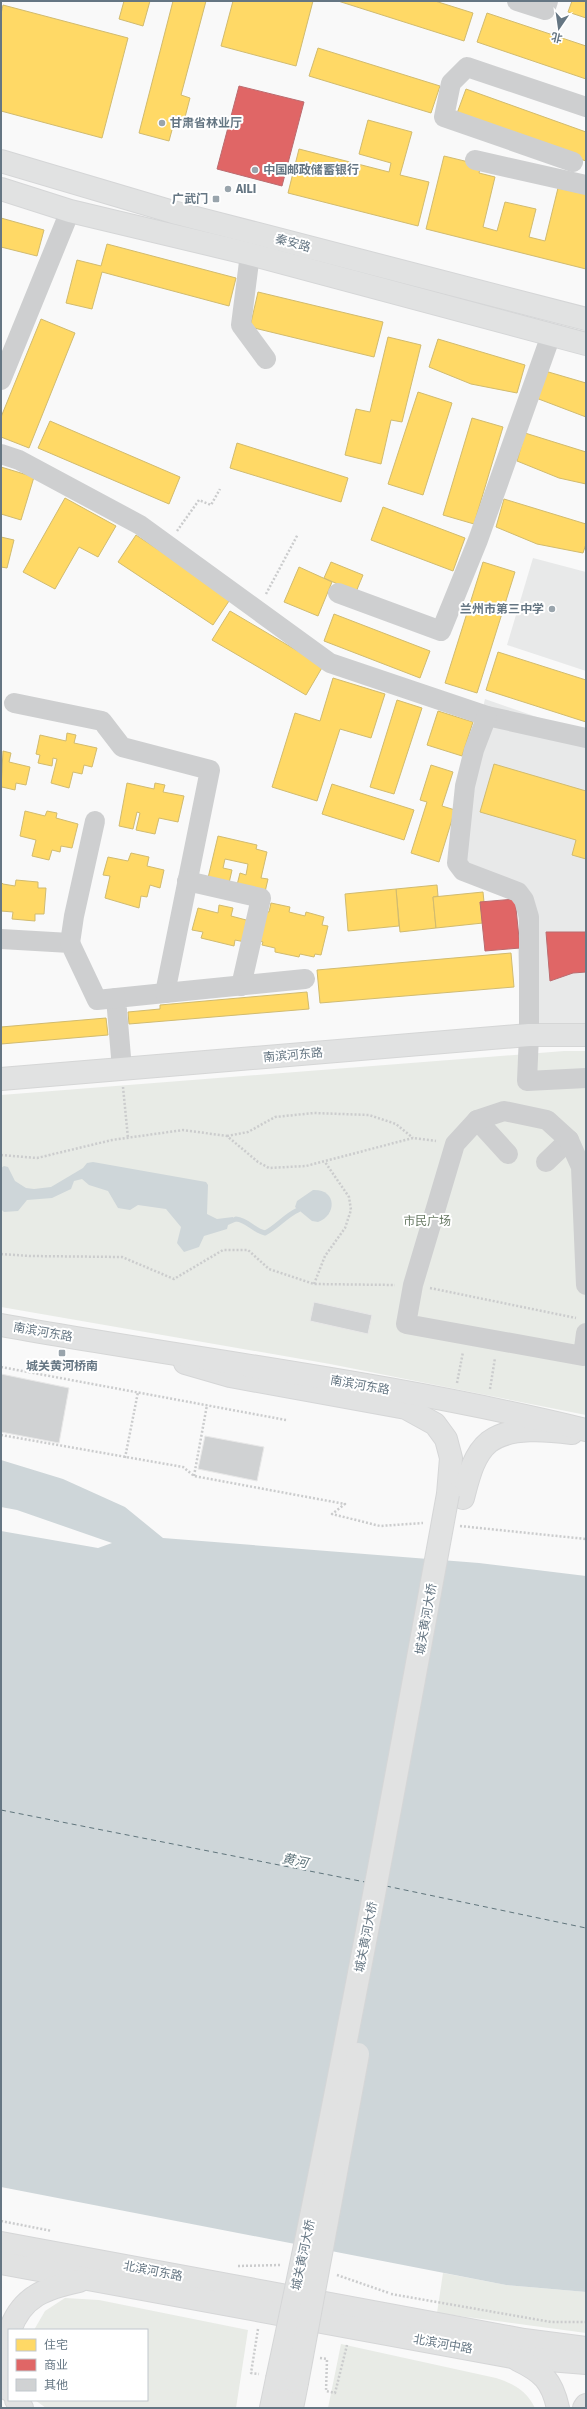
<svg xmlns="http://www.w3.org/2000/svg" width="587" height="2409" font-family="'Fira Sans','Noto Sans SC',sans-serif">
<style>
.built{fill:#e8e9e9}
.green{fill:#e8ebe6}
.water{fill:#ced6d9}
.homes{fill:#ffd966;stroke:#d1bb6f}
.shops{fill:#e06666;stroke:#bb6b6f}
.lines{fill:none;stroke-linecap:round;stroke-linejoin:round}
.stream{stroke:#ced6d9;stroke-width:5}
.ferry{stroke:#60757c;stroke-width:1;stroke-dasharray:5 4;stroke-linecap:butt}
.building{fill:#d0d2d3;stroke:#e8e8e8}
.major-casing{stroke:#d5d6d7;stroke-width:24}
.highway-casing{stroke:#d5d6d6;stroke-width:24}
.path{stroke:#cbcccd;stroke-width:2.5;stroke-dasharray:2 2;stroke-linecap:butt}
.minor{stroke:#cecfd0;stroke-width:20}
.major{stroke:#e1e2e2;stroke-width:22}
.highway{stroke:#e1e2e2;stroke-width:22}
.major-bridge-casing{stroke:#d5d6d7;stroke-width:24;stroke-linecap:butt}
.major-bridge{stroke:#e1e2e2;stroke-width:22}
.poi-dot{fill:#99a4ac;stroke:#fff;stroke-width:1.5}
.labels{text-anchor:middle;stroke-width:4;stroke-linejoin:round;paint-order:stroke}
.poi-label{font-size:12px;font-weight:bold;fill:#657683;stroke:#fff;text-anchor:start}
.street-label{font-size:12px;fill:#657683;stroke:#fff}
.park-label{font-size:12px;fill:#687a64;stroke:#fff}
.water-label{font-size:13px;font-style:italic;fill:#60757c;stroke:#fff}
</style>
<rect width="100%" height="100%" fill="#f9f9f9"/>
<g class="built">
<polygon points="533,558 586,572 586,671 507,645"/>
<polygon points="485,699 586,734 586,1033 522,1028 515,900 451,865 462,800"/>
</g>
<g class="green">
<polygon points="564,1051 586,1051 586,1415 330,1364 1,1307 1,1095"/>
<polygon points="443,2273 506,2285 586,2292 586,2333 437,2313"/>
<polygon points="65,2298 99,2300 248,2330 236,2408 46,2408 35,2400 147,2400 147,2330 34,2330 45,2311"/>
<path d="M341,2344l155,34c18,6 30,12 39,30h-207z"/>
</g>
<g class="water">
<polygon points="93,1162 206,1182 208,1185 207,1214 217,1219 233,1217 237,1221 228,1225 227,1229 204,1236 199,1247 184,1252 177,1243 181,1227 166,1209 138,1205 130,1210 118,1208 108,1191 89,1185 82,1179 74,1181 71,1189 52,1198 27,1200 18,1211 4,1212 1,1209 1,1168 4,1166 8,1167 15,1181 26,1188 34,1189 51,1187 83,1168 87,1163"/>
<path d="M313,1190c24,-1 24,25 5,32l-6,-1 -17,-14 2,-6z"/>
<polygon points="1,1460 63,1479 125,1507 163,1538 479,1563 586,1576 586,2292 506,2285 1,2187 1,1531 98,1548 112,1543 17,1510 1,1507"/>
</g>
<g class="homes">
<polygon points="124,1 150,1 143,26 119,19"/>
<polygon points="173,1 206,1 181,95 190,98 184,121 175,119 169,141 139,133"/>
<polygon points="233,1 313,1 296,66 221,46"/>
<polygon points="338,1 435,1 473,13 464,41"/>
<polygon points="572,1 586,1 586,18 568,12"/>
<polygon points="3,5 128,38 102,138 1,111 1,14"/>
<polygon points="487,13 586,46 586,79 477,42"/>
<polygon points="318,48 440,86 431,113 309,76"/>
<polygon points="466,89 586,132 586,161 456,116"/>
<polygon points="368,120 412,132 400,175 429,182 418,226 288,193 299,149 389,172 391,163 359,154"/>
<polygon points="444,156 481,165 479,173 495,177 483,227 497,231 505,202 536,209 529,237 545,241 558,188 586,194 586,269 426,229"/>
<polygon points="1,218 44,230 37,256 1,247"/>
<polygon points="107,244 236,278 229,306 102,272 92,309 66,303 77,260 101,266"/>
<polygon points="258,292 383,322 374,357 250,327"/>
<polygon points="41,319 75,333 29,448 1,437 1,417"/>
<polygon points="388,337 421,345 402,422 391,420 381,464 345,455 356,409 370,412"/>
<polygon points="438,339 525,365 517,393 471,384 429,367"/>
<polygon points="545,371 586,383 586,417 536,398"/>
<polygon points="418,392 452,403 423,495 388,484"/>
<polygon points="472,418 503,427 474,524 443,515"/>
<polygon points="50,421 180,477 169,504 38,448"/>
<polygon points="525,433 586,452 586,484 559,478 517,461"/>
<polygon points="237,443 348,478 341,502 230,468"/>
<polygon points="1,467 34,477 21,520 1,514"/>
<polygon points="65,498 116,526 98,557 79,547 55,589 23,572"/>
<polygon points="504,499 586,524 586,544 583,553 537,544 496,527"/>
<polygon points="383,507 465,538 453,571 371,540"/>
<polygon points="136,535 231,598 213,625 118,562"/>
<polygon points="1,537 14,540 7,568 1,567"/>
<polygon points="331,562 363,575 356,592 324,578"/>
<polygon points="483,562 515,572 477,693 445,683"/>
<polygon points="299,567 332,582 318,616 284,602"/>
<polygon points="230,611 323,666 306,695 212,640"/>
<polygon points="334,614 430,651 420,678 324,641"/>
<polygon points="498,652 586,680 586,722 486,690"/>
<polygon points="333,678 385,694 371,738 340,729 317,801 272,787 295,713 320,721"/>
<polygon points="397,700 422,708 394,794 370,787"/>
<polygon points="438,711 473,722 462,756 427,745"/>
<polygon points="67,733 76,735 74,743 97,748 92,767 84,765 82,774 73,772 69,788 51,783 57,759 53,758 52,766 38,763 40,755 36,754 40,735 66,741"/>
<polygon points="3,751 11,753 9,762 30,767 26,785 16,783 15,790 2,787 1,789"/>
<polygon points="494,764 586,791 586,859 572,855 576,840 480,812"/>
<polygon points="431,765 453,772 442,806 455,810 439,862 411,853 427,802 420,800"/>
<polygon points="127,783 154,789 155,783 165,785 163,792 184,796 178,822 159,818 155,834 136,830 140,813 137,812 133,829 119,826"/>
<polygon points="332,784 414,810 404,840 322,814"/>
<polygon points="25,811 45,816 47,811 57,813 56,818 78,824 72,848 61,846 60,852 52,850 49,860 32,856 36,840 20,836"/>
<polygon points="218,836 257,845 256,849 267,852 261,878 268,879 265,892 237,885 240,873 246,875 248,864 225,859 223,868 232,870 229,883 208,878"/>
<polygon points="131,853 149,857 147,866 164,870 160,888 150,885 147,897 141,896 139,908 105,898 110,876 103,875 108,857 128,861"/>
<polygon points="16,880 38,882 38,888 46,888 44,914 35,914 35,921 12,919 13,912 1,911 1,882 3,884 15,886"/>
<polygon points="437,885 438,896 433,897 436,928 400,932 396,889"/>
<polygon points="396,889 399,926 348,931 345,894"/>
<polygon points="483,892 484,902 480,902 483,923 436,928 433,897"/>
<polygon points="271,903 290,907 289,912 305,916 306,912 324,917 322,925 328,926 321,955 315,954 314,957 300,954 299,957 275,952 275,948 262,945 263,942 256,940 263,911 269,912"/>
<polygon points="219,905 233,908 231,916 250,921 245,942 235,940 234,946 201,938 203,932 192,930 198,908 218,913"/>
<polygon points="511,953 514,987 320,1003 317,970"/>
<polygon points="307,992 309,1009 129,1024 128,1012 160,1009 160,1005"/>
<polygon points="106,1018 108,1035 1,1044 1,1027"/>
</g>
<g class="shops">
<polygon points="239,86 304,102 282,186 217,169"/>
<polygon points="515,899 520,948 485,951 480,902"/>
<polygon points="546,932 586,932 586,972 573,973 550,981"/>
</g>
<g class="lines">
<path class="stream" d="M236,1219c12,1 18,12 29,14 12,-6 20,-17 33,-23"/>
<g class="ferry">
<polyline points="1,1810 365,1882"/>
<polyline points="386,1886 586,1928"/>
</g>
</g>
<g class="building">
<polygon points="314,1302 372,1315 368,1334 310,1321"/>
<polygon points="1,1374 69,1388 59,1443 1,1432"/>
<polygon points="205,1436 264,1447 257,1481 198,1469"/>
</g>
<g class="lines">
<defs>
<g id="major">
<polyline points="1,161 173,212 586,319"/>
<polyline points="1,189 70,211 250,254 586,344"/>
<polyline points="185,1363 230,1376 406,1408 435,1424 446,1439 451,1458 448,1494"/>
<path d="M463,1498c5,-19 10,-43 26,-56 21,-16 59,-12 83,-9"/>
<polyline points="1,2243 524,2340 586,2348"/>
<polyline points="1,2263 512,2357 586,2363"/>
<path d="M10,2330c12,-34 36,-42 69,-49"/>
<path d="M518,2360c25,12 34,21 40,48"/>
<polyline points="9,2390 6,2363 9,2336"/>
<polyline points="16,2400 22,2408"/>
<polyline points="271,2408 277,2379"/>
<polyline points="292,2408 297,2383"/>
<polyline points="584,2408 586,2405"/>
</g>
<g id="highway">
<polyline points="1,1079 529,1035 586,1035"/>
<path d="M1,1325c195,35 393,58 585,105"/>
</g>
</defs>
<use href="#major" class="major-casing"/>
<use href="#highway" class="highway-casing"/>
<g class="path">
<polyline points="177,531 199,500 211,505 220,489"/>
<polyline points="266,594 298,534"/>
<polyline points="123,1087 128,1138"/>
<polyline points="227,1136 248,1132 275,1117 314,1113 369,1115 396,1124 413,1138"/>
<polyline points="1,1155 37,1158 112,1140 183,1130 227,1136 258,1162 269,1168 306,1166 413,1138 436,1141"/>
<polyline points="1,1254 30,1256 122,1257 174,1279 223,1250 248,1250 269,1269 314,1284 395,1285"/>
<polyline points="314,1284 325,1256 345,1228 351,1210 349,1197 325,1162"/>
<polyline points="430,1288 576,1318"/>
<polyline points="1,1367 286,1420"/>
<polyline points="457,1383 463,1352"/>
<polyline points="490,1389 495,1358"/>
<polyline points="1,1435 183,1467 194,1476 345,1504 332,1514 380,1526 423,1523"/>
<polyline points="125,1458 138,1392"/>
<polyline points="194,1476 207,1405"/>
<polyline points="460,1526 586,1539"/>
<polyline points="1,2221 52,2231"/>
<polyline points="238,2266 281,2265"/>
<polyline points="337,2275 389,2293"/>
<polyline points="391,2294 551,2322 586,2322"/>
<polyline points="258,2329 251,2373 259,2374"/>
<polyline points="320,2358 327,2359 326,2391 335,2393 347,2345"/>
</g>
<g class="minor">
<polyline points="517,1 545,10 548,1"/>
<polyline points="475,160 586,185"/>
<polyline points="573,162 444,117 451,83 467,67 586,107"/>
<polyline points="250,254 241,325 266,359"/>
<polyline points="1,380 70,211"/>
<polyline points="1,454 19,460 140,525 330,663 487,716 586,738"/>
<polyline points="338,593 441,631 478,540 551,335"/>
<polyline points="14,703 102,721 122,747 210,770 165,993 116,998 122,1069"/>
<polyline points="487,716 474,750 465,786 457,863 463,871 518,892 524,900 529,917 529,1035 527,1081 586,1078"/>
<polyline points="187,881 261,898 241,986"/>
<polyline points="1,939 70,943 97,1000 116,998"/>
<polyline points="70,943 74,916 95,821"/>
<polyline points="165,993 305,979"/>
<polyline points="477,1120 508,1154"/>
<polyline points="546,1162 569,1140"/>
<polyline points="586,1285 581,1167 569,1140 547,1120 504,1111 477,1120 455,1144 413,1285 406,1324 583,1356 586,1333"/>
</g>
<use href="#major" class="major"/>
<use href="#highway" class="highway"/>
<defs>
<g id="major-bridge">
<path d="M277,2379c63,-294 117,-589 171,-885"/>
<polyline points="297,2383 358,2054"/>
</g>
</defs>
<use href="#major-bridge" class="major-bridge-casing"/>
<use href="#major-bridge" class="major-bridge"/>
</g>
<g class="poi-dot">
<circle cx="162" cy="123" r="4"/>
<circle cx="255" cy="170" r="4"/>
<circle cx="228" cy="189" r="4"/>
<rect x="212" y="195" width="8" height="8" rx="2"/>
<circle cx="552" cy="609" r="4"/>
<rect x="58" y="1349" width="8" height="8" rx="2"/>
</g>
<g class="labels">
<g class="poi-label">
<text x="170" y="127">甘肃省林业厅</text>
<text x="263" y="174">中国邮政储蓄银行</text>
<text x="236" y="193">AILI</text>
<text x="208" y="203" text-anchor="end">广武门</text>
<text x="544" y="613" text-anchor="end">兰州市第三中学</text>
<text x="62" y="1370" text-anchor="middle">城关黄河桥南</text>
</g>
<g class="street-label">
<text transform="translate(293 243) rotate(15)" y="4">秦安路</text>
<text transform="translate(293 1055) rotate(-5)" y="4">南滨河东路</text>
<text transform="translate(43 1332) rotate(10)" y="4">南滨河东路</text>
<text transform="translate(360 1385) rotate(10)" y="4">南滨河东路</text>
<text transform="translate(426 1619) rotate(-80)" y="4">城关黄河大桥</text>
<text transform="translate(366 1937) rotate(-79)" y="4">城关黄河大桥</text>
<text transform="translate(303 2255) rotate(-78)" y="4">城关黄河大桥</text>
<text transform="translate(153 2271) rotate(11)" y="4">北滨河东路</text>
<text transform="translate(443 2344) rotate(10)" y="4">北滨河中路</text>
</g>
<g class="park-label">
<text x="427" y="1225">市民广场</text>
</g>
<g class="water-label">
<text transform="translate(295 1860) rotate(12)" y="5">黄河</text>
</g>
</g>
<rect width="587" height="2409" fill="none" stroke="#657683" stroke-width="4"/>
<rect x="8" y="2329" width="140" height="72" fill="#ffffff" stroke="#c1c8cd"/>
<rect x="16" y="2339" width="20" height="12" fill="#ffd966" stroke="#c1c8cd"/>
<text x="44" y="2349" font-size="12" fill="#657683">住宅</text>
<rect x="16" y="2359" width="20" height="12" fill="#e06666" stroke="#c1c8cd"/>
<text x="44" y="2369" font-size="12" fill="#657683">商业</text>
<rect x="16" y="2379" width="20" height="12" fill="#d0d2d3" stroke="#c1c8cd"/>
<text x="44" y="2389" font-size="12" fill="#657683">其他</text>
<g transform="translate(559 28) rotate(193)" stroke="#ffffff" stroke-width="3" paint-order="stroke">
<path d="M0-3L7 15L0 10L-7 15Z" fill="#657683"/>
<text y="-6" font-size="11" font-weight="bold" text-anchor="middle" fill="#657683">北</text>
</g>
</svg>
